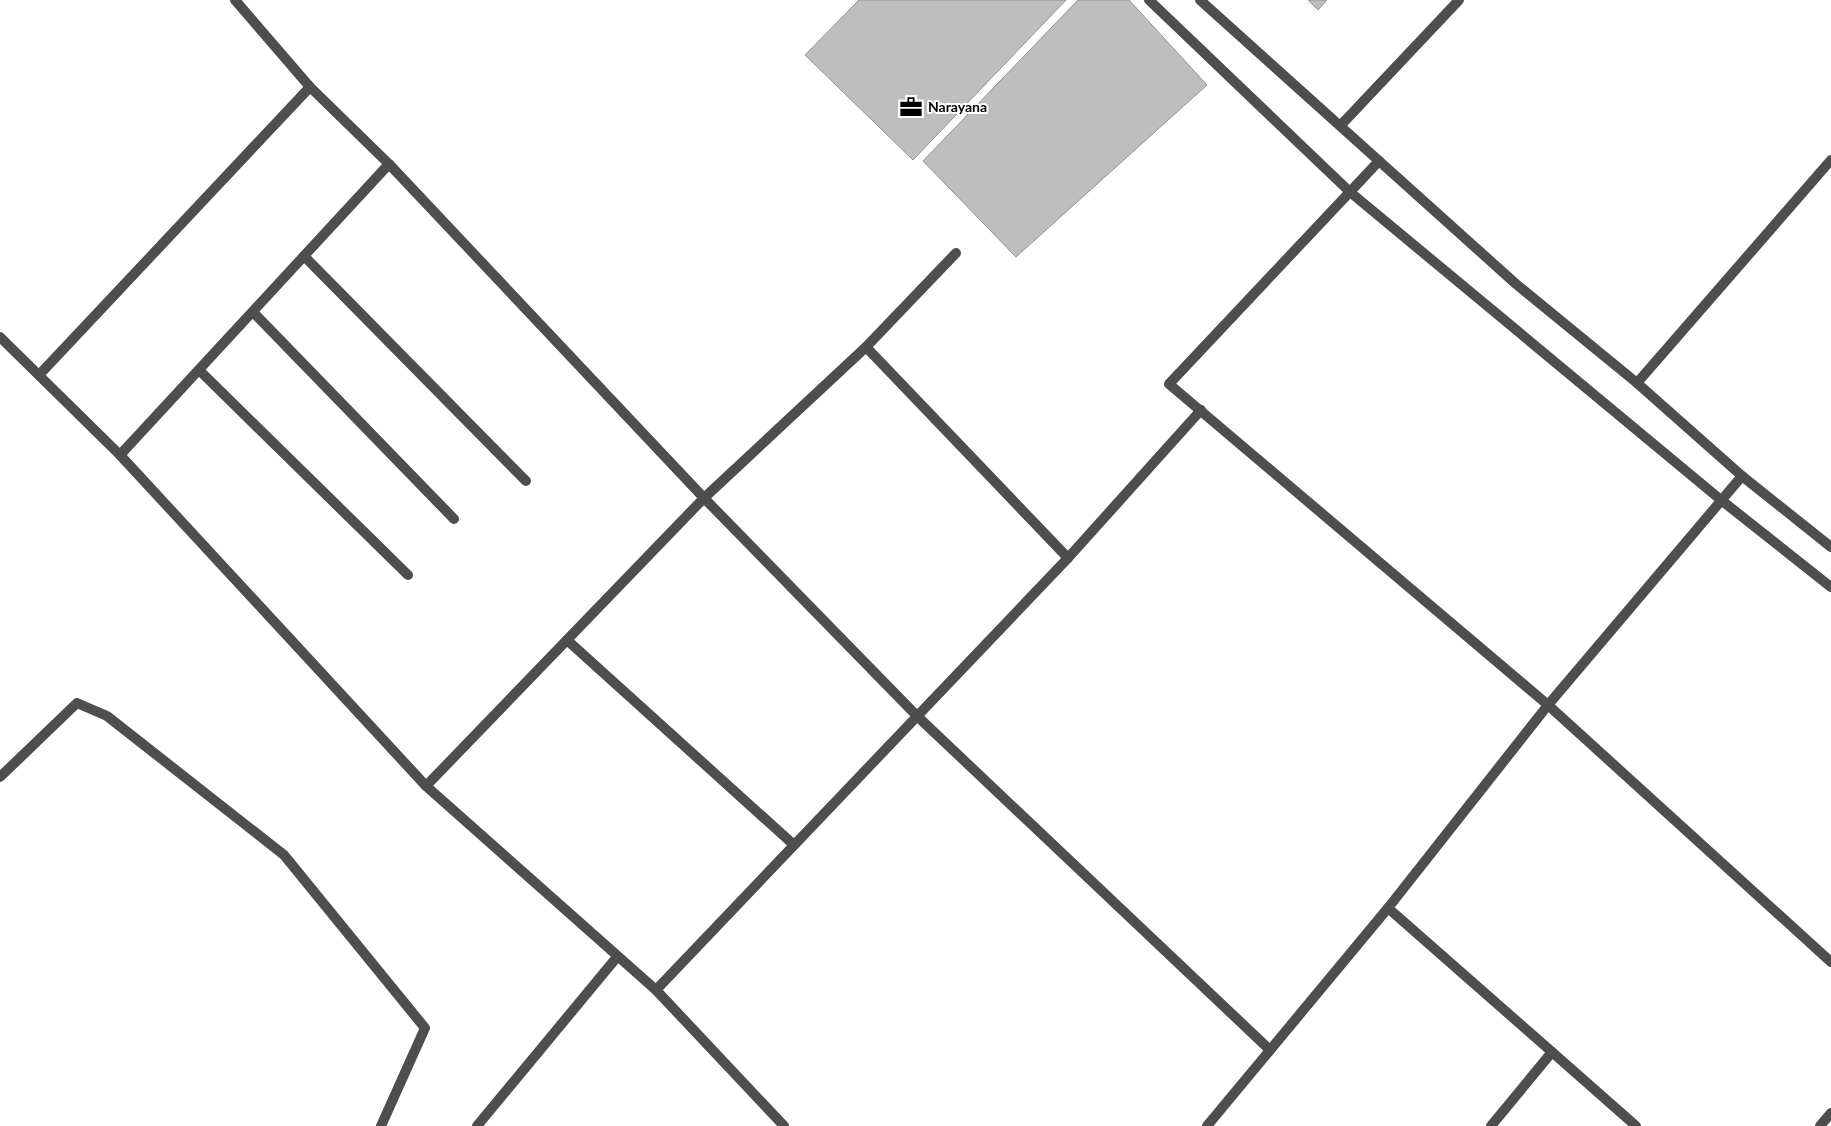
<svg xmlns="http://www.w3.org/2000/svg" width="1831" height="1126" font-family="Lato,sans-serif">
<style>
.building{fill:#bebebe;stroke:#929292}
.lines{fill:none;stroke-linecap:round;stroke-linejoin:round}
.service{stroke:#4e4e4e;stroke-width:10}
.minor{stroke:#4e4e4e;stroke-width:10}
.tertiary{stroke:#4e4e4e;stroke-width:10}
.labels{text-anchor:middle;stroke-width:4;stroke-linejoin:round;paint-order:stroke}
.poi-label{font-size:14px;font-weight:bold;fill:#000;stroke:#fff;text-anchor:start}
</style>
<rect width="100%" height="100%" fill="#fff"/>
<g class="building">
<polygon points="859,0 1066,0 913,160 805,55"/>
<polygon points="1078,0 1129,0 1207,85 1016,257 923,161"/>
<polygon points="1308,0 1327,0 1318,10"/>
</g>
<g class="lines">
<polyline class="service" points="0,777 77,703 107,716 284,855 425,1028 381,1126"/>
<g class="minor">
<polyline points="1341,125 1459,0"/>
<polyline points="389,164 704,498 917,716 1270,1050"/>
<polyline points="304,256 526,481"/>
<polyline points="253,312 454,519"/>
<polyline points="0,337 120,455 389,164 310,87 235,0"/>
<polyline points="866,347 1068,558"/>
<polyline points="199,370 408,575"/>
<polyline points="40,374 310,87"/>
<polyline points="1637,383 1831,160"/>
<polyline points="120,455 426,786 656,990 784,1126"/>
<polyline points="1742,476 1548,705 1831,962"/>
<polyline points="567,640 794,845"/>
<polyline points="426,786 704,498 866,347 956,253"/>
<polyline points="1388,908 1552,1052 1491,1126"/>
<polyline points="656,990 1068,558 1201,410"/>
<polyline points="1552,1052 1636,1126"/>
<polyline points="477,1126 617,957"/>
<polyline points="1207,1126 1388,908 1548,705 1169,384 1379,161"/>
<polyline points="1820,1126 1831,1113"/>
</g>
<g class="tertiary">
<polyline points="1149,0 1350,192 1721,500 1831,587"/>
<polyline points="1200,0 1516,284 1637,383 1742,476 1831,547"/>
</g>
</g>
<defs>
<symbol id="office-bare" viewBox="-9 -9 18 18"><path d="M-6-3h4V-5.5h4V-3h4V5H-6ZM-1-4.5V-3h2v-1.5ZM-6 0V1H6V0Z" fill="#000" stroke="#fff" stroke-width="2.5" paint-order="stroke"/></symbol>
</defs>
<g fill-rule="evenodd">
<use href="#office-bare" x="895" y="91" width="32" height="32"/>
</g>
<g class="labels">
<g class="poi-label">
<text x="928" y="112">Narayana</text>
</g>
</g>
</svg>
